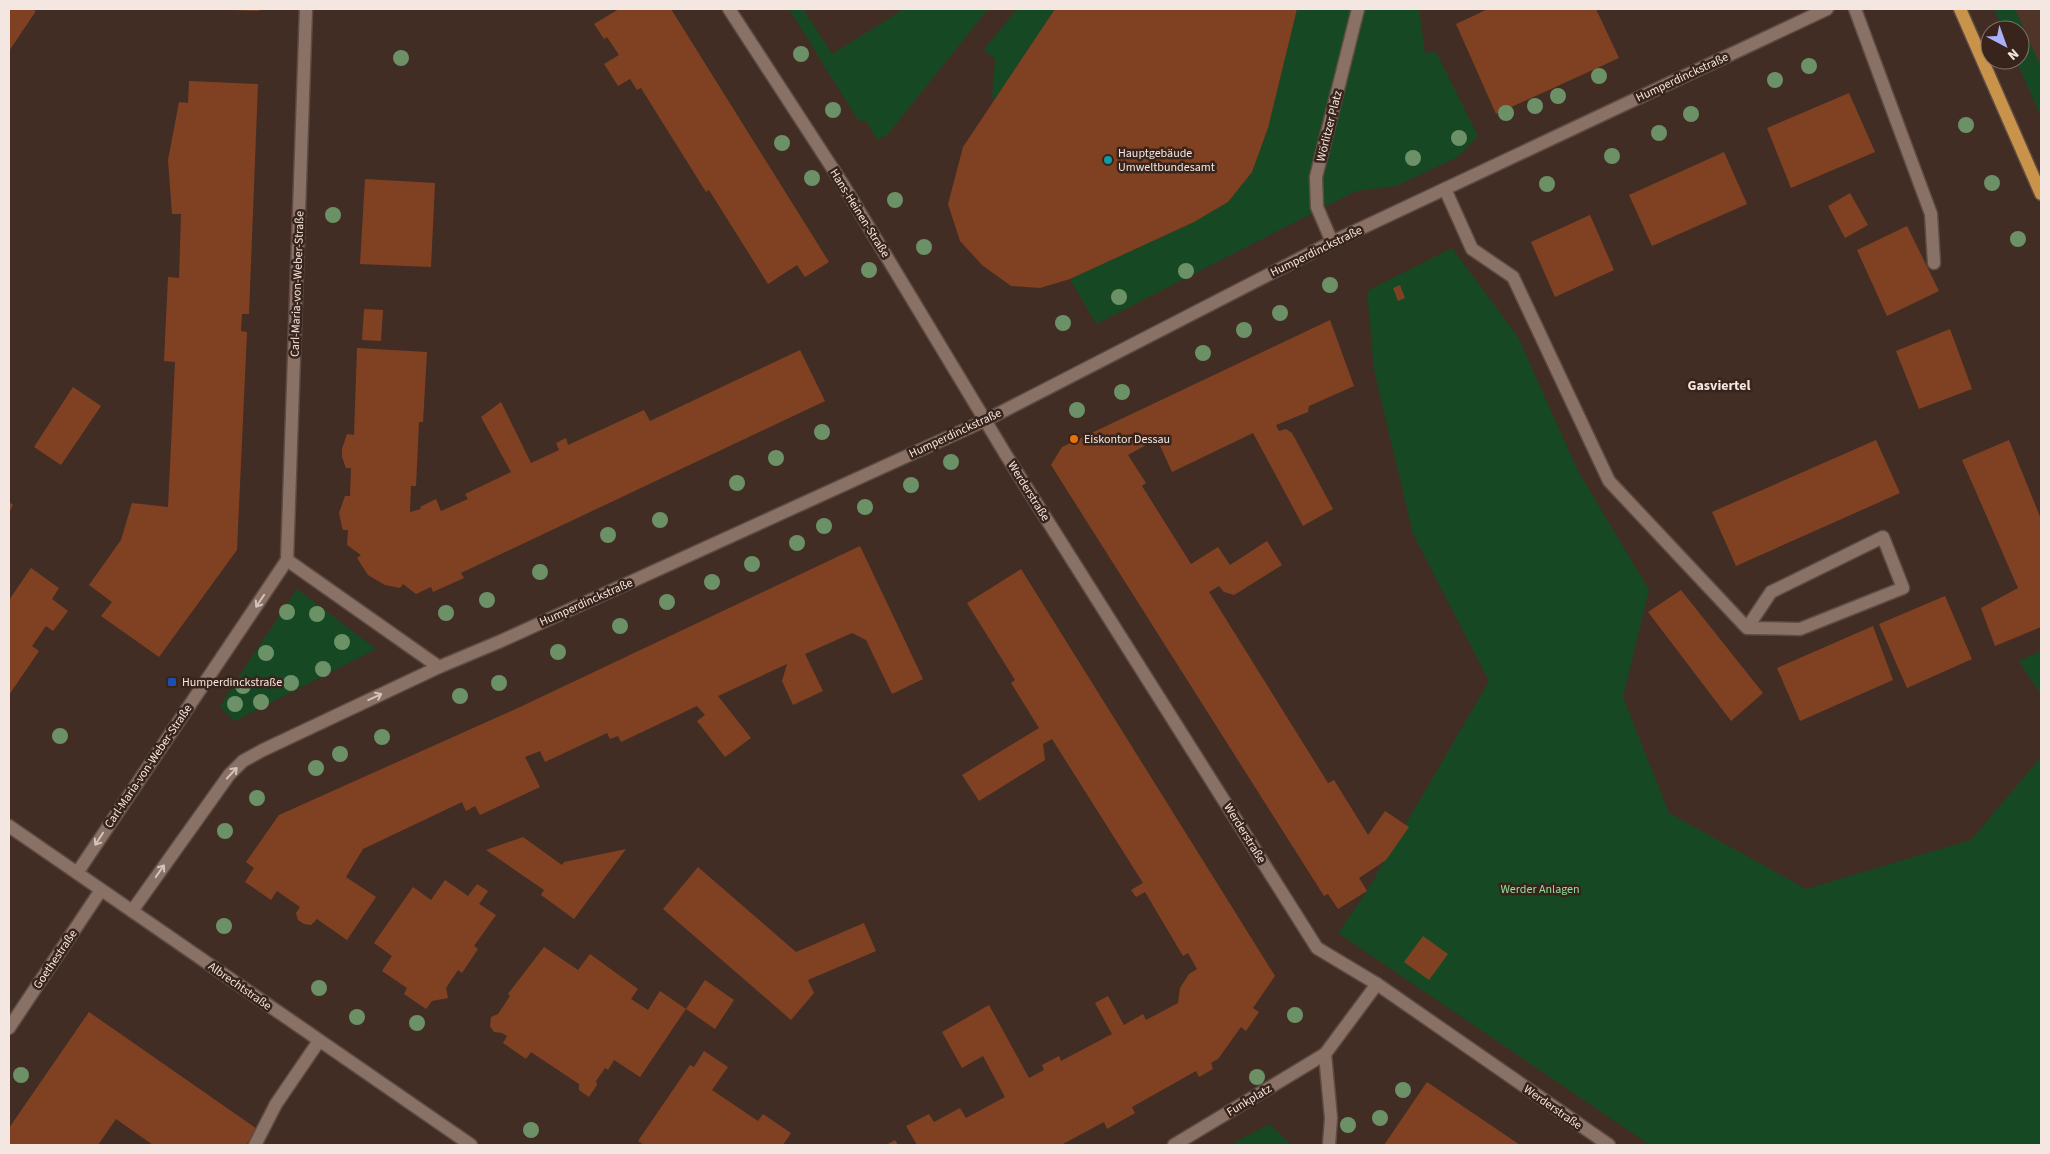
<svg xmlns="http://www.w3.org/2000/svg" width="2050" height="1154" font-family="'Source Sans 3',sans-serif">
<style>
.built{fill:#4f3428}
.green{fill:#164923}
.building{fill:#804123}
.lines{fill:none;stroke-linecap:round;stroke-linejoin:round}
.lane-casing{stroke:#5d4b44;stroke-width:15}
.street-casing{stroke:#5d4b44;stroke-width:15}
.secondary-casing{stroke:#5d4b44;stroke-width:15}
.primary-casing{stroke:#5d4b44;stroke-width:15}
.lane{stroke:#897166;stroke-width:12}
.street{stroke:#897166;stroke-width:12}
.secondary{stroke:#897166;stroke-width:12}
.primary{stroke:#c9944a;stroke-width:12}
.tree{fill:#6c9167}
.oneway{stroke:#d4c3bb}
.culture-dot{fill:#0f9aa8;stroke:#38241b;stroke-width:2}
.food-dot{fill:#e8710a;stroke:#38241b;stroke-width:2}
.transit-dot{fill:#1a4fb4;stroke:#38241b;stroke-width:2}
.labels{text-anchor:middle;stroke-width:5;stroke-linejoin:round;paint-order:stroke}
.street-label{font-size:12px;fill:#f4e6e0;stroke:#38241b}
.poi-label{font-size:12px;fill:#f4e6e0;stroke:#38241b;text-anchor:start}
.park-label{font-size:12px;fill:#8ee29d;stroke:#38241b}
.neighbourhood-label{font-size:14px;font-weight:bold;fill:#f4e6e0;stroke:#38241b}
</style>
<rect width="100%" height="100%" fill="#422d24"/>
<polygon class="built" points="2014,9 2041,9 2041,70"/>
<g class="green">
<polygon points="789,9 803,9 832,54 904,9 988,9 888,134 877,140 867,122 858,120"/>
<polygon points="1017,9 1055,9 995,99 992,97 995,59 984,49"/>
<polygon points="1297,9 1419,9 1425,53 1436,52 1478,136 1458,157 1396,186 1356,191 1096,324 1070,279 1194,222 1228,202 1252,172 1268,128"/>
<polygon points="1994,9 2015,9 2041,67 2041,117 2016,60 2020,60 2020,30 2003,30"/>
<polygon points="1452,248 1518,337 1578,471 1649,590 1623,697 1669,813 1806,889 1971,840 2041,757 2041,1145 1650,1145 1338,933 1367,891 1489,681 1413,534 1374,370 1367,291"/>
<polygon points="297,589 376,649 235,721 220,707 230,690"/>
<polygon points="2041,651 2041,695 2019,661"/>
<polygon points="1270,1124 1291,1145 1229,1145"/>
</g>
<g class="building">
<polygon points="9,9 31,9 36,11 9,51"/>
<polygon points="232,9 260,9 259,11 232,10"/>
<polygon points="619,9 671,9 829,262 805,277 797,265 768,284 709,190 706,192 641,88 637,90 630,79 618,86 604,64 619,55 607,37 604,39 594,24"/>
<polygon points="1055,9 1297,9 1268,128 1252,172 1228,202 1194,222 1070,279 1040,288 1011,286 982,265 960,241 948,204 963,147"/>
<polygon points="1488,9 1596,9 1619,58 1496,114 1456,24"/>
<polygon points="189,81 258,84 249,314 242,314 241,331 247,332 237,550 159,657 101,616 112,602 89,585 121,540 132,503 168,507 175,362 164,361 168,277 179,278 181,214 172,214 168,160 179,102 188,103"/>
<polygon points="1849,93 1875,152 1791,188 1767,128"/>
<polygon points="1724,152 1747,204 1652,246 1629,195"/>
<polygon points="365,179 435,183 431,267 360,264"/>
<polygon points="1850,193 1868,225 1845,238 1828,206"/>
<polygon points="1590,215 1614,270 1555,297 1531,242"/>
<polygon points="1907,226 1939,291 1887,316 1857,250"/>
<polygon points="1400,285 1405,298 1398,301 1393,288"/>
<polygon points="364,309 383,310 381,341 362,340"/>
<polygon points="1330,320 1354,386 1309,406 1308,412 1276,425 1279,431 1286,429 1292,433 1333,509 1303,526 1253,433 1172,472 1157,439 1128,455 1146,483 1142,486 1191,564 1218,547 1230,565 1267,541 1282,565 1234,595 1224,592 1219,586 1209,592 1328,783 1334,780 1368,835 1385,811 1409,827 1386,860 1359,878 1367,891 1338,909 1328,894 1324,896 1051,465 1062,447"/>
<polygon points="1950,329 1972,389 1919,409 1896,351"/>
<polygon points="357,348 427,352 423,422 419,422 416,486 411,486 410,512 421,509 420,507 436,499 441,511 468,499 465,494 511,472 481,417 501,402 531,463 559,450 556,443 566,438 568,445 644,410 650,421 800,350 825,401 461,573 464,578 433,592 431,587 416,594 403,584 400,588 385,585 368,575 357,558 361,555 347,545 348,530 343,530 342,527 339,513 345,496 350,496 351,468 346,468 342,457 342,449 347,434 354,435"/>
<polygon points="73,387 101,406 61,465 34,447"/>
<polygon points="1876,440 1900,493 1736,566 1712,512"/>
<polygon points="2009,440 2041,519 2041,627 1995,646 1981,608 2018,588 1962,460"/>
<polygon points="9,502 13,505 9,512"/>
<polygon points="860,546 923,679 892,694 866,640 852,633 805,654 823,691 793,705 782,681 787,664 718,696 751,738 725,757 697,721 705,715 697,706 621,742 618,736 610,739 607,733 545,762 540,751 525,757 540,787 480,815 475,806 466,811 462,802 363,849 346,877 376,897 347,940 317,919 311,925 304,924 298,920 296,913 300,907 277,891 271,900 245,882 254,868 246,862 279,815 520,707"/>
<polygon points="31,568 59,588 52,599 68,611 53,631 46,626 32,646 39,651 9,695 9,600"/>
<polygon points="1021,569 1275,976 1253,1008 1259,1012 1246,1031 1241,1027 1218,1059 1211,1063 1213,1069 1199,1077 1196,1071 1132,1107 1135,1113 1107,1129 1104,1122 1061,1145 917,1145 906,1126 929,1114 934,1122 960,1108 966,1118 1005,1097 983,1056 962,1068 942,1032 989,1005 1029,1078 1044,1070 1042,1065 1059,1056 1061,1061 1112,1034 1095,1003 1108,996 1124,1025 1143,1014 1146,1020 1178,1003 1180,988 1189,974 1197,969 1188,953 1183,956 1145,892 1136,897 1131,890 1143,883 1052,739 1043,744 1045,760 979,801 962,775 1039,728 1011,683 1015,680 967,603"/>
<polygon points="1681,590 1763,693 1731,721 1648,612"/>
<polygon points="1945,596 1972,659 1907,688 1879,624"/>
<polygon points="1873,626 1893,680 1800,721 1777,668"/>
<polygon points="523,837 562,865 564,862 626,849 574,919 541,895 544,890 486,850"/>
<polygon points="698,867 796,952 864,923 876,951 808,980 814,993 791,1020 663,909"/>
<polygon points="445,880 468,896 477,884 488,891 479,904 496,915 474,946 478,949 462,973 458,970 446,988 448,998 432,1001 426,1009 404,994 407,988 382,971 392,956 374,943 413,887 431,900"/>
<polygon points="1423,936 1448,954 1429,980 1404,962"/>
<polygon points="544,947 578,970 590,954 638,989 631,999 648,1010 660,991 686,1009 640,1077 614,1060 608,1070 605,1068 596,1081 597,1085 589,1097 579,1090 579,1084 531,1052 526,1059 503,1043 507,1036 502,1033 494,1032 490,1026 491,1017 498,1014 510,996 508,994"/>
<polygon points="705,980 734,1000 715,1029 686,1009"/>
<polygon points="89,1012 257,1129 246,1145 153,1145 116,1119 98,1145 9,1145 9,1128"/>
<polygon points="704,1051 728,1067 712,1090 758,1121 763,1114 791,1133 783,1145 644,1145 638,1141 690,1065 694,1067"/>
<polygon points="1427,1082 1520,1145 1384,1145"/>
<polygon points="895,1140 898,1145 886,1145"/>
</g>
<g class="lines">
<defs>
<g id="lane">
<polyline points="1445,189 1472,249 1513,277 1609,481 1747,628 1800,629 1903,588 1883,537 1771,592 1747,628"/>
<polyline points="255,1145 276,1104 319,1041"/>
</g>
<g id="street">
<polyline points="729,9 844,186 1006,455 1317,948 1377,984 1609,1145"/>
<polyline points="1855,9 1931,214 1934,263"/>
<polyline points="1332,242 1317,207 1316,177 1358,9"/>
<polyline points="287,560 439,667"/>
<polyline points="77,873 287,560 306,9"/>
<polyline points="132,911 229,775 243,761 263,750 439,667 501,641 986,420 1332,242 1827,9"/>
<polyline points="9,1028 101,890"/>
<polyline points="1325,1054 1331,1118 1329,1145"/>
<polyline points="1174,1145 1325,1054 1377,984"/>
</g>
<polyline id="secondary" points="9,826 471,1145"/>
<polyline id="primary" points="1960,9 2041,194"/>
</defs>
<use href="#lane" class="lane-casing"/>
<use href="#street" class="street-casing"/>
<use href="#secondary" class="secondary-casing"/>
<use href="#primary" class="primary-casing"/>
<use href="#lane" class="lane"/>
<use href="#street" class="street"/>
<use href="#secondary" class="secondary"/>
<use href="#primary" class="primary"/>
</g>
<g class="tree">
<circle cx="801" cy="54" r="8"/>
<circle cx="401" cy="58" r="8"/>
<circle cx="1809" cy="66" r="8"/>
<circle cx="1599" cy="76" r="8"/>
<circle cx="1775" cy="80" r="8"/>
<circle cx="1558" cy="96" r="8"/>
<circle cx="1535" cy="106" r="8"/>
<circle cx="833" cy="110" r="8"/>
<circle cx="1506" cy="113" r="8"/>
<circle cx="1691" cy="114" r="8"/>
<circle cx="1966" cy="125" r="8"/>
<circle cx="1659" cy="133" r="8"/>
<circle cx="1459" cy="138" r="8"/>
<circle cx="782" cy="143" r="8"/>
<circle cx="1612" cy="156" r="8"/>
<circle cx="1413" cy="158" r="8"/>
<circle cx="812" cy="178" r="8"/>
<circle cx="1992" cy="183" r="8"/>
<circle cx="1547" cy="184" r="8"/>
<circle cx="895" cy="200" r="8"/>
<circle cx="333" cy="215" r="8"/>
<circle cx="2018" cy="239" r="8"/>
<circle cx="924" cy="247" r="8"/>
<circle cx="869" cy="270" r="8"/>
<circle cx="1186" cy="271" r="8"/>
<circle cx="1330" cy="285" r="8"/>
<circle cx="1119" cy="297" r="8"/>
<circle cx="1280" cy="313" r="8"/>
<circle cx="1063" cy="323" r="8"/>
<circle cx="1244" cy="330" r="8"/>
<circle cx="1203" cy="353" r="8"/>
<circle cx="1122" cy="392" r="8"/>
<circle cx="1077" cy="410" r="8"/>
<circle cx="822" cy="432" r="8"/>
<circle cx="776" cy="458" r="8"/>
<circle cx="951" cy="462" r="8"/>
<circle cx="737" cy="483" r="8"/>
<circle cx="911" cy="485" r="8"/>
<circle cx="865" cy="507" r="8"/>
<circle cx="660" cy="520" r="8"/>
<circle cx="824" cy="526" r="8"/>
<circle cx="608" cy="535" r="8"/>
<circle cx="797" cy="543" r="8"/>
<circle cx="752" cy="564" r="8"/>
<circle cx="540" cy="572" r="8"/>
<circle cx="712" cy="582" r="8"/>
<circle cx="487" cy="600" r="8"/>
<circle cx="667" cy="602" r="8"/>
<circle cx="287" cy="612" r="8"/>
<circle cx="446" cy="613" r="8"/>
<circle cx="317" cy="614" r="8"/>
<circle cx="620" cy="626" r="8"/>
<circle cx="342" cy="642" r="8"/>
<circle cx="558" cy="652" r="8"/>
<circle cx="266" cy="653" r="8"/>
<circle cx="323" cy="669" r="8"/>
<circle cx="291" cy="683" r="8"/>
<circle cx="499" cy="683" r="8"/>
<circle cx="243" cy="686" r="8"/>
<circle cx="460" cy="696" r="8"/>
<circle cx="261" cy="702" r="8"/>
<circle cx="235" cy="704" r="8"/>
<circle cx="60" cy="736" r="8"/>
<circle cx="382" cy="737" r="8"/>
<circle cx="340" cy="754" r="8"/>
<circle cx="316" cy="768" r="8"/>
<circle cx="257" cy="798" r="8"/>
<circle cx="225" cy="831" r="8"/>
<circle cx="224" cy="926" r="8"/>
<circle cx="319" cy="988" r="8"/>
<circle cx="1295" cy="1015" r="8"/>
<circle cx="357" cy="1017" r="8"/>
<circle cx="417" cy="1023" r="8"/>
<circle cx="21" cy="1075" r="8"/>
<circle cx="1257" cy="1077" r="8"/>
<circle cx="1403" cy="1090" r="8"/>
<circle cx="1380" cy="1118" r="8"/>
<circle cx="1348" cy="1125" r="8"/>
<circle cx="531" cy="1130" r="8"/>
</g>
<defs><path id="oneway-shaft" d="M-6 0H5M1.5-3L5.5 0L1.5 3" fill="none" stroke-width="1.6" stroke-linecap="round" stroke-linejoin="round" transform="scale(1.25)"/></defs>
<g class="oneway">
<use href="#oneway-shaft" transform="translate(260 601) rotate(124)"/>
<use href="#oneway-shaft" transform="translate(375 697) rotate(-25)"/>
<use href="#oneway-shaft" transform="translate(232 773) rotate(-47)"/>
<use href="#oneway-shaft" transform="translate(99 839) rotate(123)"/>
<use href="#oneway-shaft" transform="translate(160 871) rotate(-55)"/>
</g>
<circle class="culture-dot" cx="1108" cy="160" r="5"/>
<circle class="food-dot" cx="1074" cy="439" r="5"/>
<rect class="transit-dot" x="167" y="677" width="10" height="10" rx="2.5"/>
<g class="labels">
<g class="street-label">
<text transform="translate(1682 77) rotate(-25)" y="4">Humperdinckstraße</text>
<text transform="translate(1329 126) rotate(-76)" y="4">Wörlitzer Platz</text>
<text transform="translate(860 213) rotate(58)" y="4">Hans-Heinen-Straße</text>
<text transform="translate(1316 251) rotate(-26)" y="4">Humperdinckstraße</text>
<text transform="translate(297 284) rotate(-88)" y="4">Carl-Maria-von-Weber-Straße</text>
<text transform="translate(955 433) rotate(-25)" y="4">Humperdinckstraße</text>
<text transform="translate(1029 491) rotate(58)" y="4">Werderstraße</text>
<text transform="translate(586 602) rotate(-24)" y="4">Humperdinckstraße</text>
<text transform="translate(148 766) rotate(-56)" y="4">Carl-Maria-von-Weber-Straße</text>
<text transform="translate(1245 833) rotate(58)" y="4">Werderstraße</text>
<text transform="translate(55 959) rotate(-56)" y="4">Goethestraße</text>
<text transform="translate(240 986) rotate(35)" y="4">Albrechtstraße</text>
<text transform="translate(1249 1100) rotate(-31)" y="4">Funkplatz</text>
<text transform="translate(1553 1107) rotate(35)" y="4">Werderstraße</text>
</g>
<g class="poi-label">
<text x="1118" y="157">Hauptgebäude<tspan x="1118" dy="14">Umweltbundesamt</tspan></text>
<text x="1084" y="443">Eiskontor Dessau</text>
<text x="182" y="686">Humperdinckstraße</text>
</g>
<g class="park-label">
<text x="1540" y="893">Werder Anlagen</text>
</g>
<g class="neighbourhood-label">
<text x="1719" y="390">Gasviertel</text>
</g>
</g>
<rect width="2050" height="1154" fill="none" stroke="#f4e6e0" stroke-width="20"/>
<g transform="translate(2005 45) rotate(139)"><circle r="24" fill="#38241b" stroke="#83726a"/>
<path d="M0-4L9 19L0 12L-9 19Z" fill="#aab0fb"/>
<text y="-8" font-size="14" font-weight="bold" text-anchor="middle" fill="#f4e6e0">N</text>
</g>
</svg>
